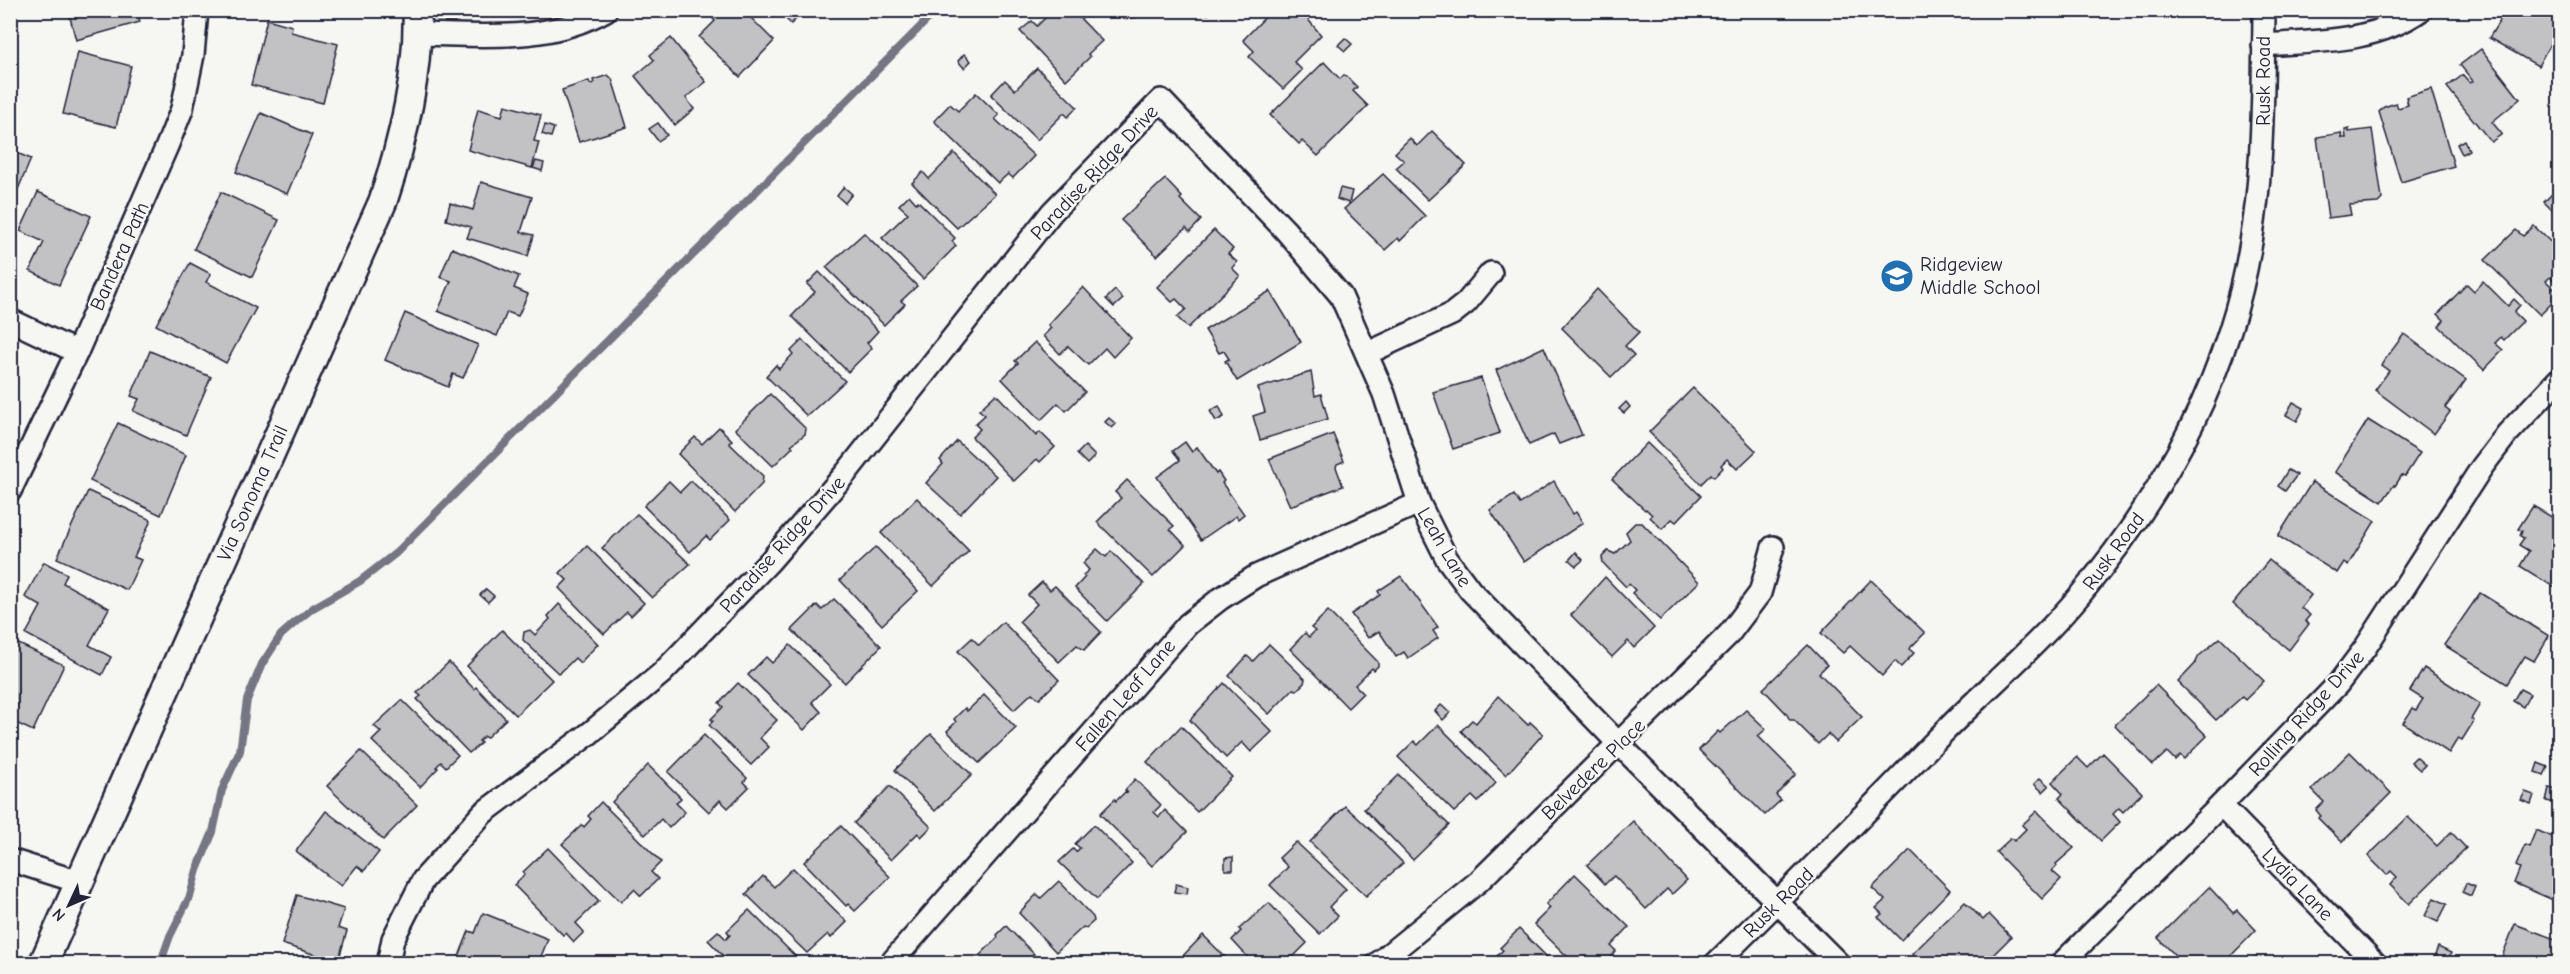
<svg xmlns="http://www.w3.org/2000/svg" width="2570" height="974" font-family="'Comic Neue',sans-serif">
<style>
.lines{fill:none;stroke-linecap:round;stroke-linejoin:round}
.stream{stroke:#757583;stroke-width:8}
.building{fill:#c2c2c4;stroke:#22223b;stroke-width:1.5}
.minor-casing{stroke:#22223b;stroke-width:26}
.tertiary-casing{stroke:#22223b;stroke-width:32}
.minor{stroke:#f6f6f2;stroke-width:21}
.tertiary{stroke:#f6f6f2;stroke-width:27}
.labels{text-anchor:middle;stroke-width:5;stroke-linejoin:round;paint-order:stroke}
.street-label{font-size:20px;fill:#22223b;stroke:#f6f6f2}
.poi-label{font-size:20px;fill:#22223b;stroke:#f6f6f2;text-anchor:start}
</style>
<rect width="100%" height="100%" fill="#f6f6f2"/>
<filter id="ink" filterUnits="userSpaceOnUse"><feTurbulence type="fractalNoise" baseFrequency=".0167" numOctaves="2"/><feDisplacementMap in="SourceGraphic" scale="12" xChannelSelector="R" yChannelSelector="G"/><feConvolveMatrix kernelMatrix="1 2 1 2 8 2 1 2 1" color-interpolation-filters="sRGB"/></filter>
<g filter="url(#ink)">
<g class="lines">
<polyline class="stream" points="160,964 170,936 190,896 197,870 213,832 222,790 240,751 247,700 262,664 281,635 298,620 313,608 360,581 396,553 937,10"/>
</g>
<g class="building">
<polygon points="68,10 137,10 140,22 76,40"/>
<polygon points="743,10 774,41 740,77 699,37 715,21 705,10"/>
<polygon points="777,10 805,10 791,24"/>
<polygon points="1053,10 1070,10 1074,15 1076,14 1102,41 1088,54 1090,57 1066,80 1020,31 1032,21 1037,26"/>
<polygon points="1108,10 1159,10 1160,14 1124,19 1122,12 1109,14"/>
<polygon points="1184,10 1208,10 1209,14 1185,16"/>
<polygon points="1272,10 1300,10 1321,35 1294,62 1302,70 1283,89 1249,57 1254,51 1243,40"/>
<polygon points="2501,10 2543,10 2560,20 2560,35 2556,33 2538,66 2489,38 2500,20 2501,18 2498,16"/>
<polygon points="267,19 292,26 291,32 338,44 323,103 251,85"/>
<polygon points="671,38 706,82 686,98 694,109 675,125 635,76 654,60 650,55"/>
<polygon points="1345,38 1352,44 1345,51 1338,45"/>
<polygon points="2481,49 2520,99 2492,122 2502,134 2491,142 2447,87 2463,75 2470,83 2473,81 2460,65"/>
<polygon points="78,52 131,66 116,127 63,114"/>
<polygon points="964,54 971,61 964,68 958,61"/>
<polygon points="1324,62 1340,79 1344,75 1346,76 1357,87 1353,91 1368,106 1318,156 1302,141 1299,144 1270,115"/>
<polygon points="1037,68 1077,107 1068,117 1064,113 1037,140 991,95 1005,80 1015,90"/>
<polygon points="608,75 612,79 627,127 579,142 562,90 589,81 590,84 594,83 593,80"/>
<polygon points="2431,89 2454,166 2401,182 2379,112 2384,107 2396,103 2398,108 2408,105 2406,97"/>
<polygon points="976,93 999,115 995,119 1034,156 1013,178 1008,174 998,183 934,121 950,104 958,111"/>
<polygon points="505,105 541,115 534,141 539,142 532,168 468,150 478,109 502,116"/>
<polygon points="261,113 312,135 287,194 236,172"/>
<polygon points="658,123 667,135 658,141 649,129"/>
<polygon points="545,125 554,128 551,137 542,134"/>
<polygon points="2349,129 2349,132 2372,129 2382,199 2378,203 2349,205 2351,215 2328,218 2317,137 2341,133 2342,138 2346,138 2345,130"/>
<polygon points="1432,131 1466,165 1428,200 1396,168 1404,161 1395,153 1410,138 1417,146"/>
<polygon points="2464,140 2469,150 2462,154 2457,144"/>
<polygon points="10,150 31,159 10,208"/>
<polygon points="954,153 995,194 957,228 912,183 923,172 929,179"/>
<polygon points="536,161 544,163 542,171 533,168"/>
<polygon points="1383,174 1425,216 1400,241 1398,238 1385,250 1344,209"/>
<polygon points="1165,179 1182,197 1180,199 1201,220 1190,232 1186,228 1157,256 1121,220"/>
<polygon points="481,182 532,197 521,232 534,235 528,256 467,238 471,227 446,220 450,203 473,210"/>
<polygon points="2560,186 2560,218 2544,202"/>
<polygon points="844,187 852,194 845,203 837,196"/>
<polygon points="1340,188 1352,191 1349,203 1337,199"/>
<polygon points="38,192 91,216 59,285 30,271 44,242 20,231"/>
<polygon points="221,192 279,220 252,277 194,249"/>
<polygon points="909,195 916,203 918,201 955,238 952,241 956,246 923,279 882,238 908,213 899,205"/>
<polygon points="2534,226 2560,251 2560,276 2554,281 2550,277 2546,281 2560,295 2540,315 2485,260 2516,230 2523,236"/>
<polygon points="1214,230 1233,249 1228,254 1237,262 1232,268 1240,276 1188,328 1177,317 1186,309 1176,299 1172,302 1157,287"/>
<polygon points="864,233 917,286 901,301 905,304 884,325 826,267"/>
<polygon points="452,248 519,276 514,288 528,294 518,316 507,312 497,336 438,311 451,281 440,277"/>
<polygon points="190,263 211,274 206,282 256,308 226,363 156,325"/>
<polygon points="819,272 878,331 867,343 872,348 848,372 792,316 815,292 807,284"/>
<polygon points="2483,281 2508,306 2514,299 2520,305 2514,312 2523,321 2504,340 2501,337 2495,343 2503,350 2484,370 2439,326 2444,320 2438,314 2467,284 2474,291"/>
<polygon points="1083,287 1131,338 1113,357 1105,348 1088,365 1068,346 1060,354 1043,336 1051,328 1048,325"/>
<polygon points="1597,289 1639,332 1625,346 1634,355 1611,377 1562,328"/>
<polygon points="1115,290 1123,299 1114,307 1106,299"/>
<polygon points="1270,291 1301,342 1237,381 1225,361 1229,359 1224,351 1219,353 1205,330"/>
<polygon points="405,313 478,345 463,378 453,374 448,387 385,360"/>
<polygon points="2404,334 2466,380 2445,408 2450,412 2434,434 2375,390 2389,371 2381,365"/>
<polygon points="802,340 845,381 807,416 766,376 776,365 779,369 793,354 791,351"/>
<polygon points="1035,342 1085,392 1066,411 1058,403 1041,420 1002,379 1018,363 1015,361"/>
<polygon points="1544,347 1582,435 1559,444 1554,434 1529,445 1496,370"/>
<polygon points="150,351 211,377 186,435 133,411 139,399 131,396"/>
<polygon points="1311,372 1315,396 1321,394 1328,419 1260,440 1253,416 1265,412 1258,388"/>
<polygon points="1481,378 1500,433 1453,449 1433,392"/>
<polygon points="1693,388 1756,451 1737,469 1727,459 1721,465 1723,468 1714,477 1711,474 1701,484 1649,432"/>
<polygon points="770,394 806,429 805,434 791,445 793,447 773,466 735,429"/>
<polygon points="996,394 1036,436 1040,432 1055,447 1040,462 1037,459 1014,481 972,437 980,429 975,424 985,415 979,410"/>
<polygon points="1626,402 1630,407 1624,413 1619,409"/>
<polygon points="2293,402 2304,408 2297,421 2286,415"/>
<polygon points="1219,406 1224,417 1216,421 1210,411"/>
<polygon points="1109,418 1116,424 1112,428 1105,422"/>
<polygon points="2368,420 2420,453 2405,476 2402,475 2395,486 2394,485 2382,502 2335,472"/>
<polygon points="118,423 186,455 161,515 90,481"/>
<polygon points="719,427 732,440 729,443 763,476 762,484 735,512 678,454 695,437 702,444"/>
<polygon points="1333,434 1344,461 1337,464 1336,467 1343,486 1290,506 1269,459"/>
<polygon points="957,441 996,476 960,514 926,483 943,464 940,460"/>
<polygon points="1185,442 1192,452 1197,447 1216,474 1218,472 1224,481 1222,483 1244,514 1238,519 1236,516 1201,540 1157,477 1180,460 1173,451"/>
<polygon points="1647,443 1701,496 1676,522 1672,519 1662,529 1650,517 1652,515 1646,509 1645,510 1612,479"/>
<polygon points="1085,446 1095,456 1087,464 1077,454"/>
<polygon points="2288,470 2297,475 2285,491 2278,486"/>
<polygon points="1127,480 1174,526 1170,529 1185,545 1153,577 1097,522 1121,498 1115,492"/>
<polygon points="669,481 680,492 691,481 715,503 714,504 730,520 710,540 706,536 690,552 644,506"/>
<polygon points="1554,481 1573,514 1576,512 1583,523 1524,562 1490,510 1514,495 1520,504"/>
<polygon points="2312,482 2375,521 2348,565 2344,562 2337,573 2278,536"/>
<polygon points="88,491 151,520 134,557 141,560 127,590 57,558"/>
<polygon points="917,498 969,551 933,586 881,533"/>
<polygon points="2533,506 2560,522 2560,591 2520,566 2529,551 2519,545 2524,538 2520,536 2522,531 2518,529"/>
<polygon points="637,514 690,564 652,598 602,548"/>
<polygon points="1635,523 1642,523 1699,582 1660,620 1632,593 1635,590 1629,584 1626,587 1603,563 1602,557 1608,551 1615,554 1630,540 1626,532"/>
<polygon points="587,546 644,603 631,616 627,612 604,634 559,588 567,580 560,573"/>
<polygon points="876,547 918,591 882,625 840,580"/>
<polygon points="1097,549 1106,557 1111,551 1144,584 1107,621 1075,588 1085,577 1083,575 1089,570 1083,563"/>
<polygon points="1576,552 1583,560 1576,566 1569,560"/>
<polygon points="2269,560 2311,595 2301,608 2310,615 2305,621 2309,624 2289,650 2233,604"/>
<polygon points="44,562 67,574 63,583 109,608 89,645 111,657 102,675 26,634 41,606 25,597"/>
<polygon points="1401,576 1438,627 1433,631 1438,638 1408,658 1404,652 1396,657 1379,631 1368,638 1351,614 1380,595 1378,591"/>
<polygon points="1605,577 1654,628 1634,648 1628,641 1612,657 1571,615"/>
<polygon points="1871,580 1925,633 1909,649 1914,653 1901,667 1895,661 1882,676 1850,646 1843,653 1821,633"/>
<polygon points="1042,582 1050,590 1055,586 1101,632 1084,650 1077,645 1059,662 1019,622 1037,604 1028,595"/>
<polygon points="486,589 494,596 488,602 480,595"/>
<polygon points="2480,593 2549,636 2534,661 2525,656 2507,684 2444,645"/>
<polygon points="834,599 881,646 845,683 792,630 817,605 822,610"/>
<polygon points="559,604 598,644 580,663 575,658 559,674 523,640 524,632 530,630 535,635 550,619 548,616"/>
<polygon points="1328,611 1378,662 1378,666 1374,670 1372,668 1355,685 1363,693 1348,708 1290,649 1305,633 1309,637 1315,631 1311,628"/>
<polygon points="1003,622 1059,680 1039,699 1032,693 1014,710 958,651 972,638 979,645"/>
<polygon points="502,630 552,680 516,715 467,666"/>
<polygon points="2220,638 2264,681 2245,700 2242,697 2216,720 2178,682 2195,664 2199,656"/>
<polygon points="10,640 64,665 33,731 10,720"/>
<polygon points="1269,644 1305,679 1304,683 1297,690 1293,689 1269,714 1229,676 1247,656 1253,661"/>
<polygon points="790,645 830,684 812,702 821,712 804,730 748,675 766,657 772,663"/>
<polygon points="1808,645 1827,665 1819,673 1862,717 1836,742 1828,734 1818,744 1794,720 1790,720 1786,713 1763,689"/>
<polygon points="449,662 474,689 476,687 506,719 486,738 484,736 479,741 481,743 469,753 417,699 421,696 417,693"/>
<polygon points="2424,668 2480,704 2471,719 2474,721 2462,740 2458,738 2449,753 2403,723 2413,708 2416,710 2423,699 2410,691"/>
<polygon points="738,683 777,720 760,738 769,747 751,765 709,725 713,721 711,719 723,707 719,703"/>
<polygon points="1224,683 1272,732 1251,752 1242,742 1226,758 1190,720"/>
<polygon points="2156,685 2207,736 2184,759 2180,755 2175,760 2167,752 2153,765 2115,725"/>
<polygon points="2520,689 2530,694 2523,707 2513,701"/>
<polygon points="984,695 1016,728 979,763 947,731 956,722 954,719 965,708 967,711"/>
<polygon points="1498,696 1528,725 1530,722 1543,734 1506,775 1461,731 1472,720 1476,723"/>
<polygon points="402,700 458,755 446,767 441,762 436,767 438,768 420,787 372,741 381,732 374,726"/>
<polygon points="1441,705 1450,713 1443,720 1435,711"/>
<polygon points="1746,710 1766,729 1758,736 1796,774 1776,795 1781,800 1765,815 1699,750 1718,731 1720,733"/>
<polygon points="1438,725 1496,783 1478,802 1472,796 1454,812 1398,757 1414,741 1418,745"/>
<polygon points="1181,726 1232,777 1197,812 1147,762"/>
<polygon points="931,734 972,775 935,811 895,770"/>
<polygon points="704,735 747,778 744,782 749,787 728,808 720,800 709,812 668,772"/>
<polygon points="361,751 417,805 383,840 327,786"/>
<polygon points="2350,752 2391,793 2342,842 2318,818 2321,816 2316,810 2324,802 2312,790"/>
<polygon points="2103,753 2142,793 2123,812 2119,808 2113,814 2120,822 2101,841 2059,798 2063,794 2052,782 2077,757 2088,768"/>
<polygon points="2416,757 2425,765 2420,770 2411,762"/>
<polygon points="2538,763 2548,767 2544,775 2535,772"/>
<polygon points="648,765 681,798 676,803 685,812 669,828 661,819 645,835 612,802"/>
<polygon points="1399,775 1449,825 1413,860 1364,809"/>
<polygon points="2040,778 2049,786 2043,792 2034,784"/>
<polygon points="1135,779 1161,805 1154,812 1159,817 1165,810 1187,832 1152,866 1100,814 1115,799 1116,801 1125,792 1128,793 1125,790"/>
<polygon points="890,786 931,827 921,837 918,833 891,860 854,823"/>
<polygon points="2549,788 2559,790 2556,803 2546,801"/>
<polygon points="2525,792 2534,795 2531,804 2521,800"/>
<polygon points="601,802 661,862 651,872 658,879 641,896 634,889 621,902 562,844 582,825 584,827 591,819 588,816"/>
<polygon points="1345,806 1385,843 1384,844 1403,863 1366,896 1310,842"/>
<polygon points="326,811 379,852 364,871 357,866 341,886 296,851"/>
<polygon points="2037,811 2074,848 2056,864 2057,866 2052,871 2061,879 2042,899 1996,852 2011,838 2014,841 2026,829 2022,825"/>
<polygon points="2408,817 2437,846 2451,832 2466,848 2409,904 2390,885 2397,877 2391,871 2387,875 2368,856"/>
<polygon points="1633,821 1687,880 1672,894 1667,889 1646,909 1614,876 1605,884 1587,865"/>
<polygon points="1094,825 1132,863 1097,899 1059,862 1073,849 1076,852 1080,848 1075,844"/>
<polygon points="841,826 890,877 855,911 848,904 846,906 804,862"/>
<polygon points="2536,830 2560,840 2560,903 2514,883 2520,868 2516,866 2525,845 2529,847"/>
<polygon points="1296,842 1346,889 1329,907 1338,916 1320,934 1270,885 1288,867 1279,858"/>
<polygon points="548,848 599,901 576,923 584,932 574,942 566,933 563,935 514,885 525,874 523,872"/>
<polygon points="1910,850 1950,890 1901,940 1878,917 1882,914 1876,908 1885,900 1872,888"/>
<polygon points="1233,857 1233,870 1225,870 1225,858"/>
<polygon points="793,868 847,922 831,938 828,934 807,953 746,894 763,876 774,887"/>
<polygon points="1575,874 1629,927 1611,946 1616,951 1604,964 1598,958 1592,964 1575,964 1534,924 1550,908 1546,904"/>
<polygon points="1059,881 1093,917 1094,921 1086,928 1083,927 1056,952 1019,913 1037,894 1041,898"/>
<polygon points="2466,883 2475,887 2471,896 2462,892"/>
<polygon points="1176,884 1188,887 1187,894 1174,892"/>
<polygon points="2209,887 2233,913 2237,910 2256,930 2223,964 2184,964 2158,938"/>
<polygon points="297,895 344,909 338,928 347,931 338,962 282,944"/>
<polygon points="2434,898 2447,904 2438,922 2425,916"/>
<polygon points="1965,902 1983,920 1989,914 2011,937 1984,964 1921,964 1912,954"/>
<polygon points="1269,903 1307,943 1286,964 1254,964 1232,940 1241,931 1239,929"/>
<polygon points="749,910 803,964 731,964 708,940 718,931 726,939 730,935 727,931"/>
<polygon points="483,913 548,939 538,964 456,964 469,931 475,933"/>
<polygon points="2515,924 2560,941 2560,964 2499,964"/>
<polygon points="1006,926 1034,954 1029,959 1033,963 1038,958 1047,964 976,964 974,961 998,937 997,935"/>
<polygon points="1519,929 1554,964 1489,964 1503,950 1500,948"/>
<polygon points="1203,935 1225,957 1219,964 1175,964"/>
<polygon points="2438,947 2451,953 2446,963 2434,958"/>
<polygon points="2255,957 2262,964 2250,964"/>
<polygon points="711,958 717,964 705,964"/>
</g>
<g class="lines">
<defs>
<g id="minor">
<path d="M418,34c63,1 131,9 188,-24"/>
<path d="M2263,45c56,-4 111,-2 158,-35"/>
<polyline points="10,320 77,352"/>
<polyline points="1368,353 1452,314 1466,303 1491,273"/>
<polyline points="10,491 77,352 167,146 182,109 193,55 197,10"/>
<polyline points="2221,805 2376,964"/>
<polyline points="10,860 79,882"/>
<polyline points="388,964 393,939 423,880 483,813 590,733 662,673 770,561 846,473 1052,212 1161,100 1286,231 1341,296 1384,394 1419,503 1447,559 1470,590 1619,744 1839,964"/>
<polyline points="890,964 1188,624 1220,599 1256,576 1419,503"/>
<polyline points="1377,964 1479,881 1729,634 1760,593 1773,547"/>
<path d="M1715,964c77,-75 152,-153 227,-230 46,-47 96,-89 138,-139 66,-79 119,-167 150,-265 34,-104 33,-211 34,-320"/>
<polyline points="2061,964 2221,805 2338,684 2365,648 2482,467 2507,434 2560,378"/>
</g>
<path id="tertiary" d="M43,964l340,-763c20,-60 36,-126 34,-191"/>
</defs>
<use href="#minor" class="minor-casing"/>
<use href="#tertiary" class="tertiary-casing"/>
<use href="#minor" class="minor"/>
<use href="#tertiary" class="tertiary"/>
</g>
</g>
<defs>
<symbol id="school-disc" viewBox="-11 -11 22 22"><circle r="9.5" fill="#1f6fb2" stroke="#f6f6f2"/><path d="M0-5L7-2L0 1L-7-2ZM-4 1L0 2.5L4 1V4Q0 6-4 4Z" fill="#fff"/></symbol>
</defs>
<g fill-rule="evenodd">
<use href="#school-disc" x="1878" y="257" width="38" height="38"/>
</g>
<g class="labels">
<g class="street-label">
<text transform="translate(2263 81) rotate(-90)" y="7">Rusk Road</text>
<text transform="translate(1094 172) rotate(-47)" y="7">Paradise Ridge Drive</text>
<text transform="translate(119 256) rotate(-66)" y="7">Bandera Path</text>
<text transform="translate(252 493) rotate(-66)" y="7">Via Sonoma Trail</text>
<text transform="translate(782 544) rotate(-48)" y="7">Paradise Ridge Drive</text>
<text transform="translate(1445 547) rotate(60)" y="7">Leah Lane</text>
<text transform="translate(2113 551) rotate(-54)" y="7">Rusk Road</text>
<text transform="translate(1125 695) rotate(-49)" y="7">Fallen Leaf Lane</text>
<text transform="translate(2306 713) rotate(-48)" y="7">Rolling Ridge Drive</text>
<text transform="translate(1593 769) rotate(-44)" y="7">Belvedere Place</text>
<text transform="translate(2298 884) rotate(46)" y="7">Lydia Lane</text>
<text transform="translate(1778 902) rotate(-45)" y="7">Rusk Road</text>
</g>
<g class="poi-label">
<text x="1920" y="271">Ridgeview<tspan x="1920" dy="23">Middle School</tspan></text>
</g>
</g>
<rect width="2570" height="974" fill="none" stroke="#f6f6f2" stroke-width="36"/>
<rect x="18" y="18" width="2534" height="938" fill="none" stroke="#22223b" stroke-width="2" filter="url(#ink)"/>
<g transform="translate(69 905) rotate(226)" stroke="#f6f6f2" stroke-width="4.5" paint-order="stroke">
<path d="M0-4.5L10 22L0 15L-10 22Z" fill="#22223b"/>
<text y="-9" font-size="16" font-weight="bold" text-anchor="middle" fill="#22223b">N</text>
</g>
</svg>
